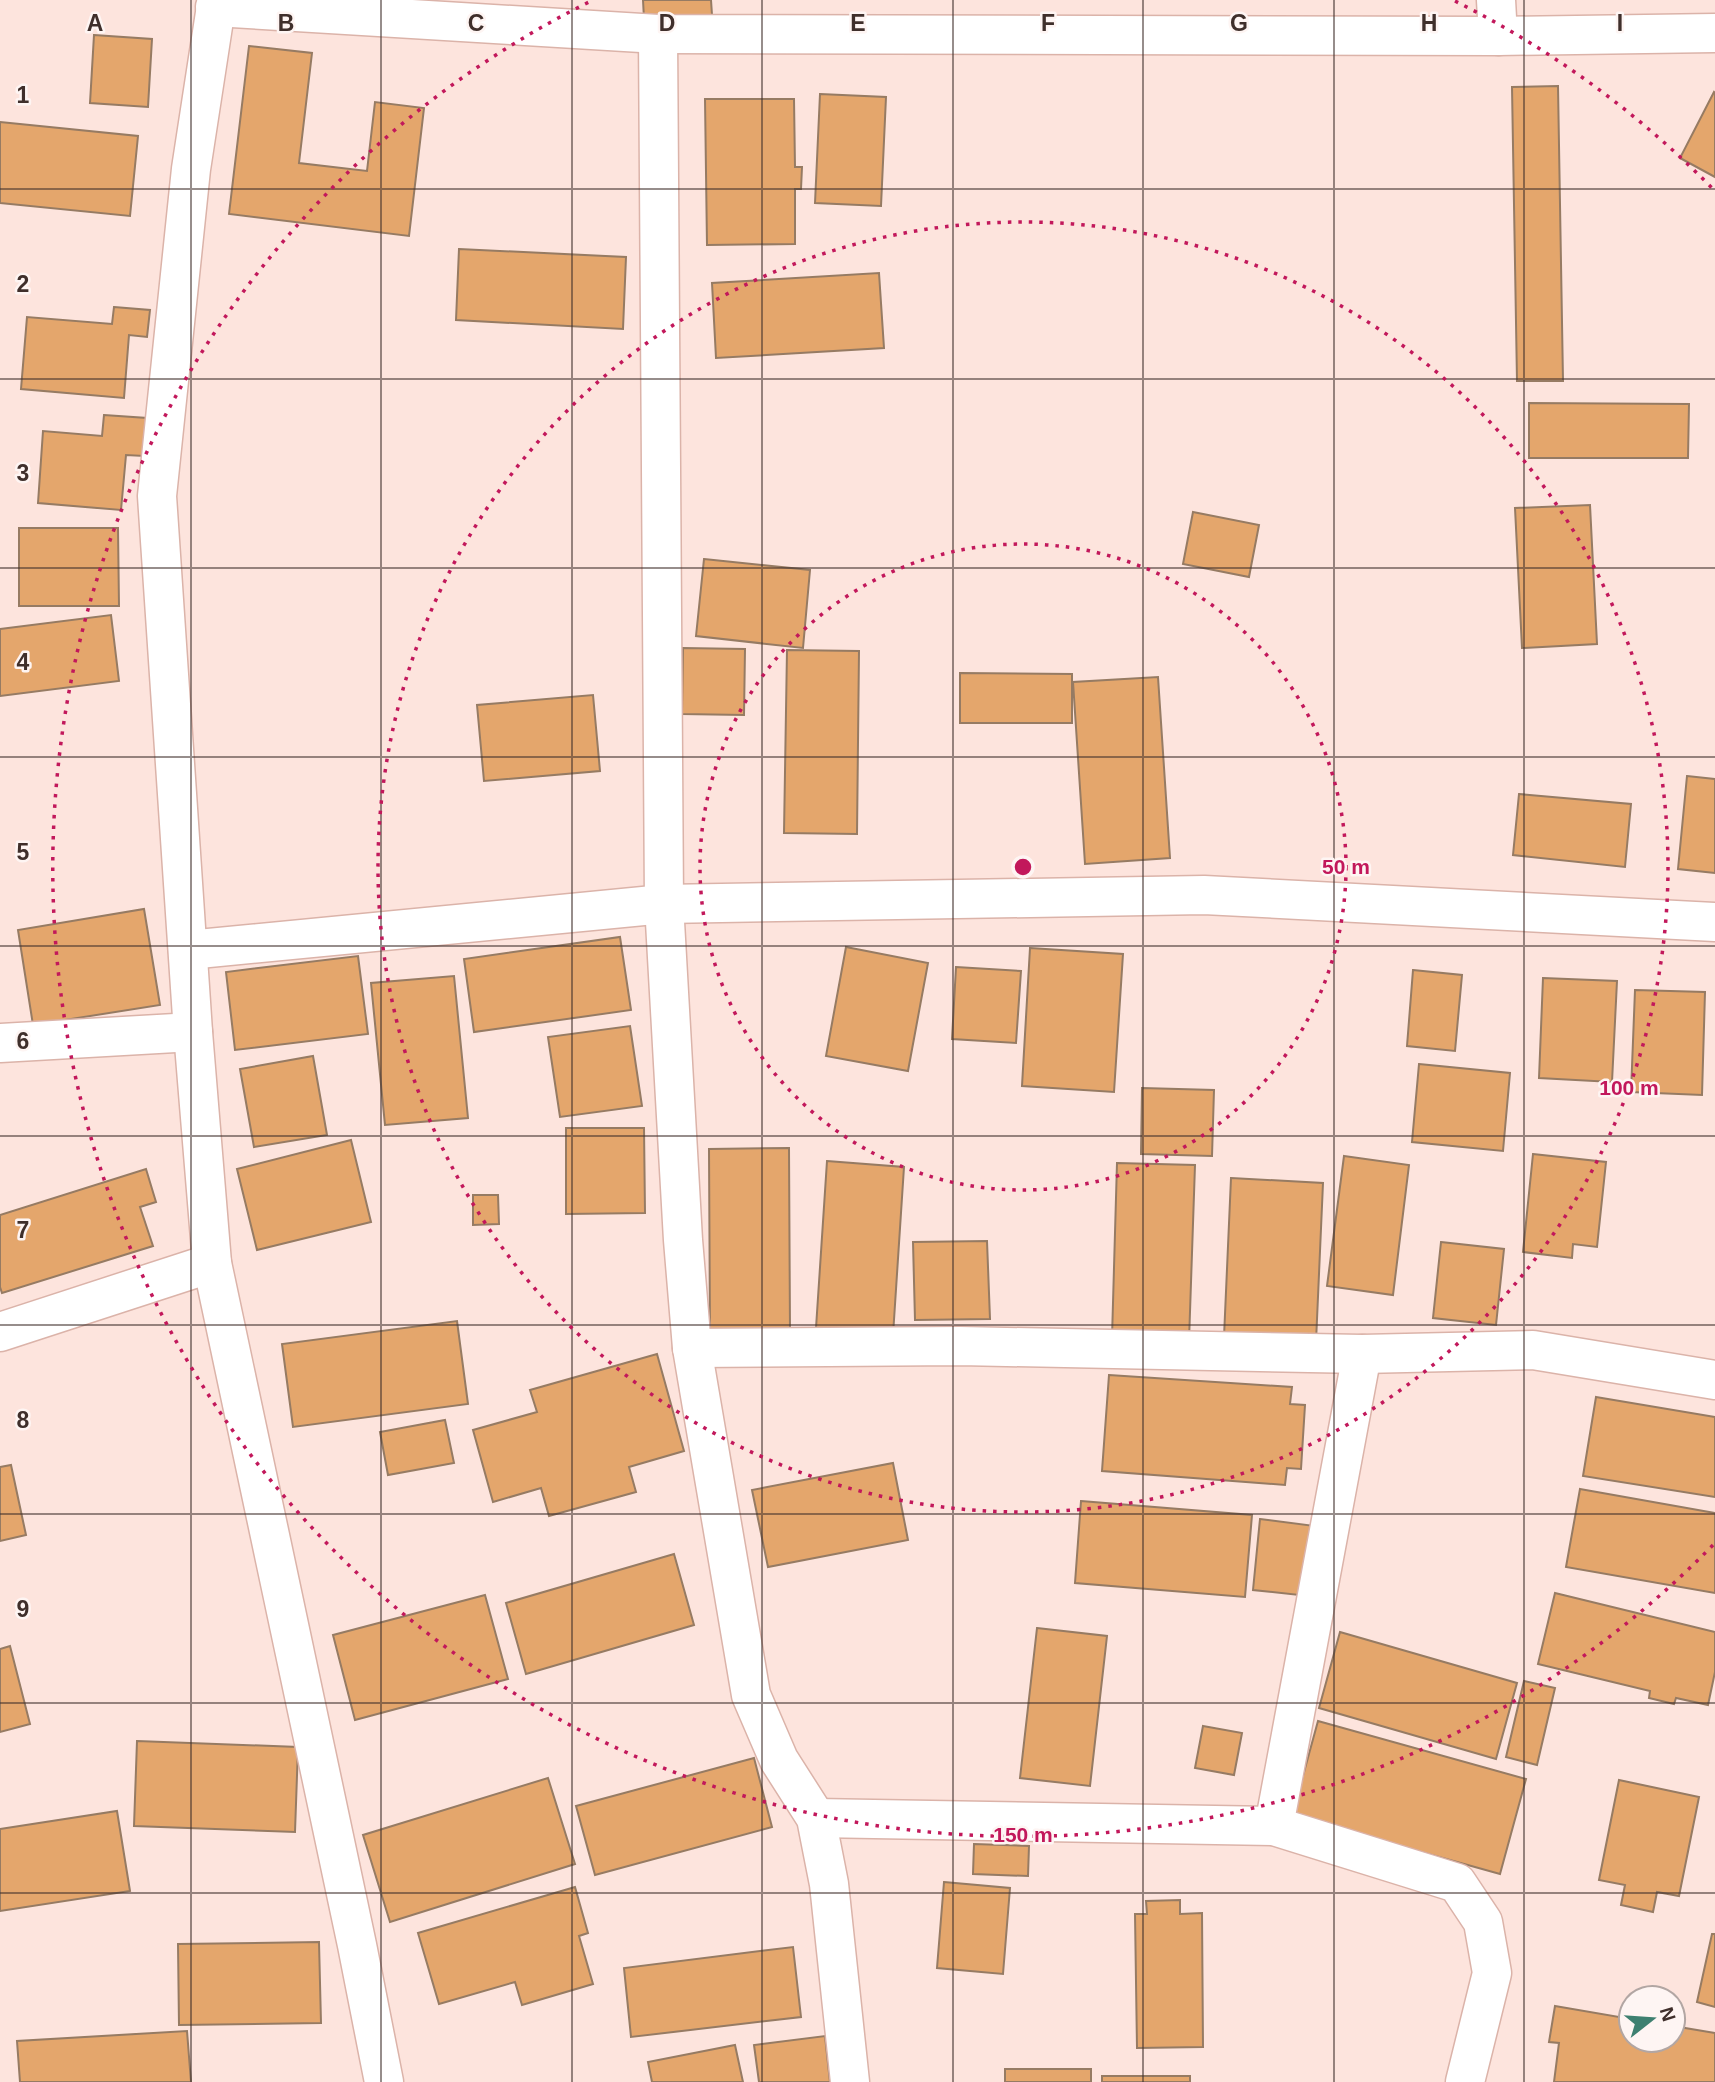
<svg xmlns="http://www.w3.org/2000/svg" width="1715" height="2082" font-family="Helvetica,sans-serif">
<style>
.building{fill:#e4a66c;stroke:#967b63;stroke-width:2}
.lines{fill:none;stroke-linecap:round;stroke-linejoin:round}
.street-casing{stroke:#dbb3a9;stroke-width:41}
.street{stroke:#fff;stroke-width:38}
.grid{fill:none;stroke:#3f2f2b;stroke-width:2;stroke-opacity:0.55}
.ring{fill:none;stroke:#c2185b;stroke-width:3.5;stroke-dasharray:3.5 7}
.grid-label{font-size:23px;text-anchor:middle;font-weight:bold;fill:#3f2f2b;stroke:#fef5f3;stroke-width:5;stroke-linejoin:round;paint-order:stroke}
.centre{fill:#c2185b;stroke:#fef5f3;stroke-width:3.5}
.ring-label{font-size:21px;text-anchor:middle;font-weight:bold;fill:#c2185b;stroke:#fef5f3;stroke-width:5;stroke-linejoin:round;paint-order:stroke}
</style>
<rect width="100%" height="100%" fill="#fde4dd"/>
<g class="building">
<polygon points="643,0 711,0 712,15 644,19"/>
<polygon points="94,35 152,39 148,107 90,103"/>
<polygon points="249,46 312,53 299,163 367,171 375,102 424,108 409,236 229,214"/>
<polygon points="1558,86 1563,381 1517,381 1512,87"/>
<polygon points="1714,92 1715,93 1715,177 1680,158"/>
<polygon points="820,94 886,97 881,206 815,203"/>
<polygon points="705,99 794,99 795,167 802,167 801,189 795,189 795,244 707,245"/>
<polygon points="0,122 138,136 130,216 0,203"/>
<polygon points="459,249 626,257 623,329 456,320"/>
<polygon points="879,273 884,348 716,358 712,283"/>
<polygon points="114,307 150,310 147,337 129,335 124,398 21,389 27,317 112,324"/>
<polygon points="1529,403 1689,404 1688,458 1529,458"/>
<polygon points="104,415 147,418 144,456 126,455 121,510 38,503 43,431 102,436"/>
<polygon points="1590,505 1597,644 1522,648 1515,508"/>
<polygon points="1193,512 1259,525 1249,577 1183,564"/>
<polygon points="19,528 118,528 119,606 19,606"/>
<polygon points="704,559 810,570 803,648 696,636"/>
<polygon points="111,615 119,681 0,696 0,629"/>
<polygon points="683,648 745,649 744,715 682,714"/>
<polygon points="787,650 859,651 857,834 784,833"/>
<polygon points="960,673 1072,674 1072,723 960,723"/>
<polygon points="1158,677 1170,858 1085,864 1073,682"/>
<polygon points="593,695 600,771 484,781 477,705"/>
<polygon points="1687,776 1715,779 1715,873 1678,869"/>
<polygon points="1519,794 1631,804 1625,867 1513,855"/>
<polygon points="144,909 160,1005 33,1025 18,930"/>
<polygon points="620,937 631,1010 474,1032 464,959"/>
<polygon points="846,947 928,963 908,1071 826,1056"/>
<polygon points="1030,948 1123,954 1114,1092 1022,1086"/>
<polygon points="358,956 368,1034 235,1050 226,972"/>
<polygon points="956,967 1021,971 1016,1043 952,1039"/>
<polygon points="1413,970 1462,975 1455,1051 1407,1046"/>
<polygon points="454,976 468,1118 385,1125 371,983"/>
<polygon points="1543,978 1617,981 1612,1082 1539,1078"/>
<polygon points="1635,990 1705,992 1702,1095 1631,1092"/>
<polygon points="630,1026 642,1106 560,1117 548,1037"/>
<polygon points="313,1056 327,1135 254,1147 240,1069"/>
<polygon points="1419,1064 1510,1073 1503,1151 1412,1142"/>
<polygon points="1142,1088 1214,1090 1212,1156 1141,1154"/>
<polygon points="566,1128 644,1128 645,1213 566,1214"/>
<polygon points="351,1140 371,1222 257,1250 237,1169"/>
<polygon points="789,1148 790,1333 710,1334 709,1149"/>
<polygon points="1533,1154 1606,1162 1597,1247 1573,1244 1572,1258 1523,1252"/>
<polygon points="1344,1156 1409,1165 1393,1295 1327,1286"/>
<polygon points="827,1161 904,1167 893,1335 816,1328"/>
<polygon points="1117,1163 1195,1165 1189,1341 1112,1338"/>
<polygon points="146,1169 156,1202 140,1207 153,1246 2,1293 0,1287 0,1215"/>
<polygon points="1231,1178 1323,1183 1316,1342 1224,1337"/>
<polygon points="473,1195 498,1195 499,1224 473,1225"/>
<polygon points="987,1241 990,1319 915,1320 913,1242"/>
<polygon points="1441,1242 1504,1249 1496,1325 1433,1318"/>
<polygon points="457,1321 468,1404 293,1427 282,1344"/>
<polygon points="657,1354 684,1451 629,1467 636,1492 549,1516 541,1488 493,1502 473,1430 537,1412 530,1390"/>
<polygon points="1109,1375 1292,1387 1290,1404 1305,1405 1301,1469 1287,1468 1285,1485 1102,1471"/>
<polygon points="1596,1397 1715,1417 1715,1497 1583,1476"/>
<polygon points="445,1420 454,1463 388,1475 380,1432"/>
<polygon points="893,1463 908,1540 768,1567 752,1490"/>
<polygon points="11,1465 26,1535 0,1541 0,1467"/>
<polygon points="1580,1489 1715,1513 1715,1593 1566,1567"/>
<polygon points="1081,1501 1252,1515 1245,1597 1075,1583"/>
<polygon points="1260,1519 1315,1526 1308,1596 1253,1590"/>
<polygon points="674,1554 694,1625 526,1674 506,1603"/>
<polygon points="1555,1593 1715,1632 1715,1672 1708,1705 1676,1698 1674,1704 1649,1698 1650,1691 1538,1664"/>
<polygon points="485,1595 508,1679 355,1720 333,1635"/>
<polygon points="1037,1628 1107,1636 1090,1786 1020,1778"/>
<polygon points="1340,1632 1517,1683 1496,1759 1319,1708"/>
<polygon points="10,1646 30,1724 0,1732 0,1649"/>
<polygon points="1524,1681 1555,1688 1537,1765 1506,1757"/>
<polygon points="1318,1721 1526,1779 1500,1874 1292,1816"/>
<polygon points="1203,1726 1242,1733 1234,1775 1195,1768"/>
<polygon points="137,1741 298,1747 295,1832 134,1826"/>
<polygon points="754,1758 772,1827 595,1875 576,1806"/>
<polygon points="548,1778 575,1864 390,1922 363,1835"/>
<polygon points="1619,1780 1699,1797 1679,1896 1657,1892 1653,1912 1621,1905 1625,1885 1599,1880"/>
<polygon points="117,1811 130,1891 0,1911 0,1829"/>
<polygon points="974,1844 1029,1846 1028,1876 973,1874"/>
<polygon points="944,1882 1010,1888 1003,1974 937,1968"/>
<polygon points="575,1887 588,1933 579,1936 593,1984 522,2005 515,1982 439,2004 418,1933"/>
<polygon points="1180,1900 1180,1914 1202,1913 1203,2047 1137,2048 1135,1914 1147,1914 1146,1901"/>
<polygon points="1712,1934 1715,1934 1715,2007 1697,2002"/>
<polygon points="319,1942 321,2023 179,2025 178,1944"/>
<polygon points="793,1947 801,2017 631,2037 624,1968"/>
<polygon points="1555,2006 1631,2019 1631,2040 1673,2040 1673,2026 1715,2033 1715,2082 1554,2082 1559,2043 1549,2042"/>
<polygon points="187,2031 191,2082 20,2082 17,2041"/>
<polygon points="825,2036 830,2082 759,2082 754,2045"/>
<polygon points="735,2045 743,2082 652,2082 648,2062"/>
<rect x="1005" y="2069" width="86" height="13"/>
<rect x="1102" y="2076" width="88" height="6"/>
</g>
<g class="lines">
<defs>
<g id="street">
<polyline points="217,0 191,169 157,496 193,1032 212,1263 357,1945 384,2082"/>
<polyline points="1496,0 1498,36"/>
<polyline points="215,7 658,34 1498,36 1715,33"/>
<polyline points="658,34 664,904 683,1240 692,1348 751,1695 779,1760 816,1818 829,1884 850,2082"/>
<polyline points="188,950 664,904 1204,895 1715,922"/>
<polyline points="0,1043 193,1032"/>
<polyline points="0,1332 212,1263"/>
<polyline points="692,1348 960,1346 1362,1354 1533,1350 1715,1380"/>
<polyline points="816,1818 1274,1826 1457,1883 1483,1922 1492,1973 1465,2082"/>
<polyline points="1274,1826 1362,1354"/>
</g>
</defs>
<use href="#street" class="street-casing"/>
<use href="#street" class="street"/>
</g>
<path class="grid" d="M191,0v2082M381,0v2082M572,0v2082M762,0v2082M953,0v2082M1143,0v2082M1334,0v2082M1524,0v2082M0,189h1715M0,379h1715M0,568h1715M0,757h1715M0,946h1715M0,1136h1715M0,1325h1715M0,1514h1715M0,1703h1715M0,1893h1715"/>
<g class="ring">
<circle cx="1023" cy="867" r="323"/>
<circle cx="1023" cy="867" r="645"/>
<path d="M1713 1545A968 968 0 1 1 591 1M1455 1A968 968 0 0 1 1713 189"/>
</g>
<g class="grid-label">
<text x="95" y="31">A</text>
<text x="286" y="31">B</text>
<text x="476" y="31">C</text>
<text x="667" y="31">D</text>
<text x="858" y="31">E</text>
<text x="1048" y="31">F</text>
<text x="1239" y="31">G</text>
<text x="1429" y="31">H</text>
<text x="1620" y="31">I</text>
<text x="23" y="103">1</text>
<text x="23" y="292">2</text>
<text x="23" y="481">3</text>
<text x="23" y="670">4</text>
<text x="23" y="860">5</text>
<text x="23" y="1049">6</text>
<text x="23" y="1238">7</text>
<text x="23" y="1428">8</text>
<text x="23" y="1617">9</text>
</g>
<circle cx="1023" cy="867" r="10" class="centre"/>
<g class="ring-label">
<text x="1346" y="874">50 m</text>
<text x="1629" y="1095">100 m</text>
<text x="1023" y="1842">150 m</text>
</g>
<g transform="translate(1652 2019) rotate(73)"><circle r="33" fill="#fef5f3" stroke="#b2a6a3" stroke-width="2"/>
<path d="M0-5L12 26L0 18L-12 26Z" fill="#3e8070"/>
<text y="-10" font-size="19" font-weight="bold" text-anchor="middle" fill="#3f2f2b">N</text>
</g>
</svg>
